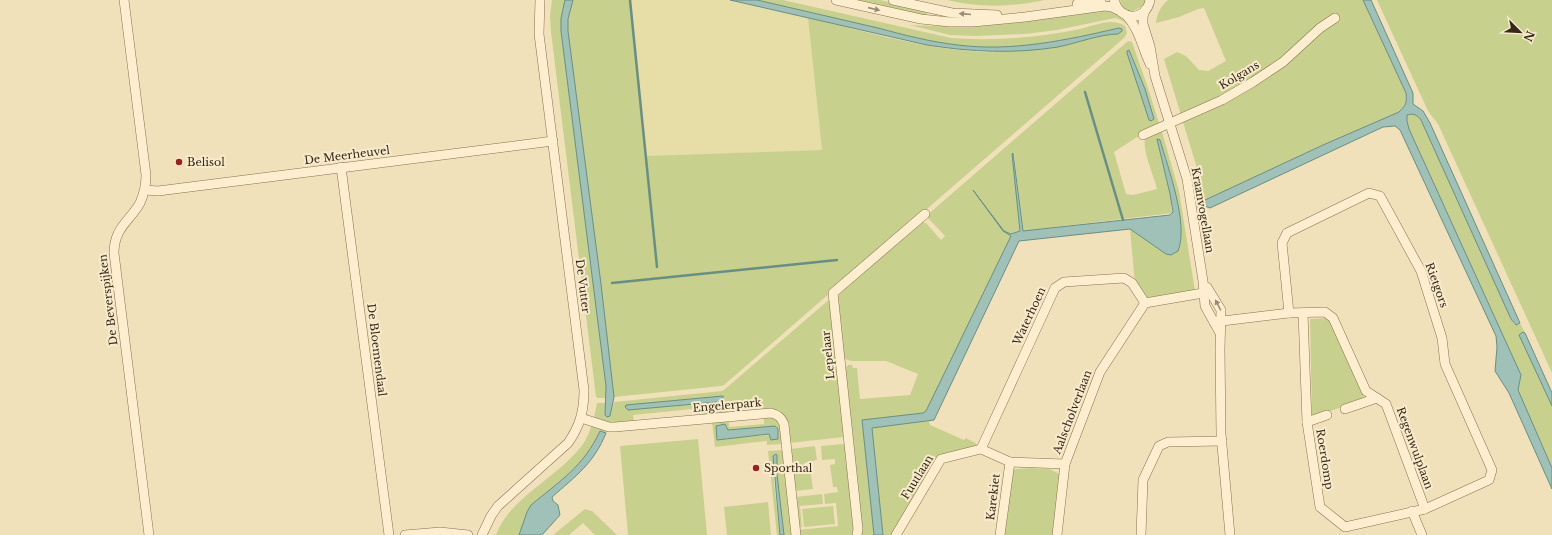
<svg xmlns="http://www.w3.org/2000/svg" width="1552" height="535" font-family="'Libre Baskerville',serif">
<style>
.farmland{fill:#e7dda7}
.green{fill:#c8d08e;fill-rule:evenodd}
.water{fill:#9fc1b7;stroke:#678f85}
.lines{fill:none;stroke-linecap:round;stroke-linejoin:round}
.stream{stroke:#678f85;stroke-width:2.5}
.minor-casing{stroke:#897053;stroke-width:10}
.minor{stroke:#fceece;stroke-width:9}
.oneway{fill:#9a8b74}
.poi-dot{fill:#9d1f20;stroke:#f8ebcb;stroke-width:1.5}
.labels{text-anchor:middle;stroke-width:4;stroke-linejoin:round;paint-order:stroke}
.street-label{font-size:11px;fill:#37281a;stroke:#f8ebcb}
.poi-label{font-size:11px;fill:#37281a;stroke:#f8ebcb;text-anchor:start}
</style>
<rect width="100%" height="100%" fill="#f1e1bb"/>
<polygon class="farmland" points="630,0 730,0 808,18 822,150 646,156"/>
<g class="green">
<polygon points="552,0 565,0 561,18 561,31 606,386 606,398 598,398 596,397 551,32 550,16"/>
<path d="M573,0h57l16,156 176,-6 -14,-132c61,14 131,36 194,34 28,-1 56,-8 84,-13 10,-2 22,-5 32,-5l3,-5 -2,-1c-52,12 -107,24 -161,17 -27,-3 -54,-10 -80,-17 -40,-9 -81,-19 -121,-28h26l168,38c43,3 87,0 129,-9 14,-3 32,-12 45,-3l2,7 -3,5 -400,347 -3,1 -107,11 -13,-113 -33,-253v-12z"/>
<polygon points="845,0 880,0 924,10 927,14 926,16"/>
<path d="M947,0h98c-33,7 -66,8 -98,0z"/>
<path d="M1120,0h25l-3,6 -8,5c-8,0 -13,-4 -14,-11z"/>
<path d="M1168,0h195l43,93c1,10 0,12 -7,19l-76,33 -120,56 -1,4 -5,3 -2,-11 4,-22 -35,-116 13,-7 9,4 13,14 9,1 18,-10 -22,-53 -6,1 -19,8 -23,6c1,-10 5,-17 12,-23z"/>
<polygon points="1377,0 1552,0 1552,373 1438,124 1428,111"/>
<path d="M1109,9l20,13 4,6 -3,1c-4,-7 -8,-9 -15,-11l-58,12 -32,4 -50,2 -25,-1 -40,-10 25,1 40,-1z"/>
<path d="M1128,41l4,1 16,46 11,35 -45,29 12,42 7,1 24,-6c-2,-11 -17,-43 -11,-52 3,-3 10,-5 14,-7l2,2 17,59 16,100 -48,7 -12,-14 -5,-55 36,25c35,8 -2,-100 -6,-114l-3,-1 13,55 2,19 -149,18 -9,-77 -1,-1 7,78 -9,3 -7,-3 -30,-41 29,41 8,5 -80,167 -5,8 -3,2 -61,7 12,115h-14l-16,-165 4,-5h4l1,3h4l3,31 50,-4 8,-21 -32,-13h-34l-8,-2 -7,-60 3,-6 82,-71 4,1 15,17 4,-4 -19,-20zM1127,51l27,68 -5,1 -22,-67z"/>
<polygon points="1414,114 1417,115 1421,120 1511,319 1514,324 1518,325 1520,323 1525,333 1523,333 1525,347 1552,406 1552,468 1518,390 1521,375 1409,129 1406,117 1407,115"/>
<path d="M831,298l14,136 -1,3 -55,6 -1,-19 -25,-13 -1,-8 -34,3v7l-25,3 -1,-8 -69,7 1,7 -24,1 -16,-6 3,-14h9l-1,12 5,1 4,-14 108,-11 3,-2zM722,396l2,14h-5l-1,-8 -90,8 -2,-1z"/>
<polygon points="1328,318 1332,321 1363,393 1363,400 1312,417 1310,319"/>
<path d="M771,416l8,5 4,23 -16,1v-4l-52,6 -3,-25 17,-2v7l35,-3v-7zM725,425l3,5 50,-1 -8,6 -53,4z"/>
<polygon points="929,421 930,425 964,440 966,438 977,444 974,447 938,456 892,535 883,535 872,428"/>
<path d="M592,424l15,6 -1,3 -6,-2 -7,14 -13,18 -53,49 -8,23h-23c13,-38 66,-59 89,-94 3,-5 5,-11 7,-17z"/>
<polygon points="698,439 707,535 628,535 620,446"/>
<polygon points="844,444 846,446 855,528 854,535 799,535 798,530 838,526 836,503 825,504 824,494 838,492 837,487 833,487 830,465 835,464 835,459 822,460 821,446"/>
<polygon points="815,446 817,460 804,463 805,468 810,468 813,489 794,491 790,449"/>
<polygon points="784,450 793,535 784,535 777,474 777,455 773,474 780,535 777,535 768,451"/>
<polygon points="1031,468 1049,469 1060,474 1053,535 1002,535 1011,472 1015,469"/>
<polygon points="822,494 823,504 800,506 802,527 798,528 795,497"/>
<polygon points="768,502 771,535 727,535 724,507"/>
<polygon points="833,506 835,524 804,527 802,509"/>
<polygon points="585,509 592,511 617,535 595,535 583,523 569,535 553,535"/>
</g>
<g class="water">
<polygon points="565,0 573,0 568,19 568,31 601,284 614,397 610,416 607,417 605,415 606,386 561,31 561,18"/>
<path d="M730,0h27c40,9 81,19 121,28 26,7 53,14 80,17 54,7 109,-5 161,-17l3,1v2l-4,3c-17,0 -41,9 -60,13 -44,7 -87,5 -131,-2z"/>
<path d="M1363,0h8l42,93v11l10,7 7,12 90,200 -4,2 -5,-6 -90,-199c-4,-5 -7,-7 -14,-5v6l2,8 112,246 -3,15 34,78v21l-43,-96 -14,-22 2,-24 -1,-11 -96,-206 -5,-4 -12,1 -173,81 -8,-3 1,-4 120,-56 76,-33c7,-7 8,-9 7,-19z"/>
<polygon points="1129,50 1145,89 1154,119 1151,121 1149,120 1127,53 1127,51"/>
<path d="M1157,139l3,1c8,28 29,84 18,111l-7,4 -5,-1 -36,-25 -111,12 -85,179 -62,8 11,107h-9l-12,-115 61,-7 3,-2 85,-175 -8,-5 -30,-41 31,41 7,3 9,-3 -8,-77 1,-1 10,78 147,-16 3,-3 -3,-18z"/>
<polygon points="1523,332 1525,333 1552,393 1552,406 1519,335"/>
<polygon points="723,396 724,410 720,411 717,402 628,410 625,407 626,405"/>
<polygon points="725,424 728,430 775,426 778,429 778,439 771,440 769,434 717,440 716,426"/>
<path d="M600,431l6,2c-12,30 -30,43 -54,64l1,4 5,4 2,10 -18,20h-23l8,-23 4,-7c29,-24 53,-39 69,-74z"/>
<polygon points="776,454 777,455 777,474 784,535 780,535 773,456"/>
</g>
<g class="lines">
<g class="stream">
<polyline points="630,0 657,267"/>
<polyline points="1085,92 1123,220"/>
<polyline points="612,283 837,260"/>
</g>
<defs>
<g id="minor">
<path d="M124,0l22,175c0,10 -2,19 -6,28 -11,19 -26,25 -26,50l35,282"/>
<polyline points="836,0 921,19 950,22 973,22 1025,17 1105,6 1112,7 1118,10"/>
<polyline points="893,0 952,13 997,15"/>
<path d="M1114,0c5,21 32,22 36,0"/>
<polyline points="1077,4 1101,0"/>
<polyline points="1145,10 1143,17 1143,24 1150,46 1155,76 1187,179 1203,281 1205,306 1220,333"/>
<path d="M1126,15c13,13 16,32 24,49"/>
<polyline points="1143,135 1222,100 1253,82 1283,62 1320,28 1335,18"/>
<polyline points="341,167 389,535"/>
<polyline points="145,190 158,191 553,141"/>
<polyline points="1207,287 1221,310 1220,350 1221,434 1230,535"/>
<polyline points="1289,313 1282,243 1287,233 1369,193 1380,196 1421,271 1442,338 1445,364 1492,470 1489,480 1425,509 1345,527 1320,507 1307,422 1303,313"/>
<polyline points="1214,322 1289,313 1325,312 1333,318 1366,391 1386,404 1425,509"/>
<polyline points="1345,409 1377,398"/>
<path d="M581,418l28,9h6l156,-14c7,2 10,4 13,11l12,111"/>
<polyline points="1307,422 1327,415"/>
<polyline points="981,449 1055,288 1064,282 1124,278 1132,283 1145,303"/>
<polyline points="1412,511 1422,535"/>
<polyline points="405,535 440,532 468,535"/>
<path d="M482,535l9,-19 7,-10 70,-63c12,-17 16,-32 16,-53l-45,-356 1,-34"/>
<polyline points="857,535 858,529 833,293 925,214"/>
<polyline points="896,535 941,459 981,449 1010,462 1065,464"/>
<polyline points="1000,535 1010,462"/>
<polyline points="1057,535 1065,464 1100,372 1145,303 1209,292"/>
<polyline points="1141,535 1143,480 1159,446 1168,442 1222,441"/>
</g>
</defs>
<use href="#minor" class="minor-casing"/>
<use href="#minor" class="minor"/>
</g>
<defs><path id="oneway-solid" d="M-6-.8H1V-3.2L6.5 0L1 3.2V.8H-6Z"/></defs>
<g class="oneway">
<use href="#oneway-solid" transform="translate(874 9) rotate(13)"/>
<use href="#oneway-solid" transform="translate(965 14) rotate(-175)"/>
<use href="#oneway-solid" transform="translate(1218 305) rotate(-118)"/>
</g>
<g class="poi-dot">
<circle cx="179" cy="162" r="4"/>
<circle cx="756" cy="468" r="4"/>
</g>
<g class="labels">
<g class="street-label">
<text transform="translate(1239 75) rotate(-31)" y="4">Kolgans</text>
<text transform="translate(347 155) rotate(-7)" y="4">De Meerheuvel</text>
<text transform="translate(1203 210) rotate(80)" y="4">Kraanvogellaan</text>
<text transform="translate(1437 285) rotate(70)" y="4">Rietgors</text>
<text transform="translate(583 286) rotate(83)" y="4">De Vutter</text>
<text transform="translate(108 300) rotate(-97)" y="4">De Beverspijken</text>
<text transform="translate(1029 316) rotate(-65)" y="4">Waterhoen</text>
<text transform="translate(377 350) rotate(83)" y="4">De Bloemendaal</text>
<text transform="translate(828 355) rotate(-96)" y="4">Lepelaar</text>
<text transform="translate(727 405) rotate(-5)" y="4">Engelerpark</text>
<text transform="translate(1072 412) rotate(-69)" y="4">Aalscholverlaan</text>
<text transform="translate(1415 448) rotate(70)" y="4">Regenwulplaan</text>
<text transform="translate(1325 459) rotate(81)" y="4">Roerdomp</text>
<text transform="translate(917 477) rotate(-58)" y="4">Fuutlaan</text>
<text transform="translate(993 497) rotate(-83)" y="4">Karekiet</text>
</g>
<g class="poi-label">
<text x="187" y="166">Belisol</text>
<text x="764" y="472">Sporthal</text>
</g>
</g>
<g transform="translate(1520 32) rotate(114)" stroke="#f8ebcb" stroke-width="3" paint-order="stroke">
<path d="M0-3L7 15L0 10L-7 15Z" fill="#37281a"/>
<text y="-6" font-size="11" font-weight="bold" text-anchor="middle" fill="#37281a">N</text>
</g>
</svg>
